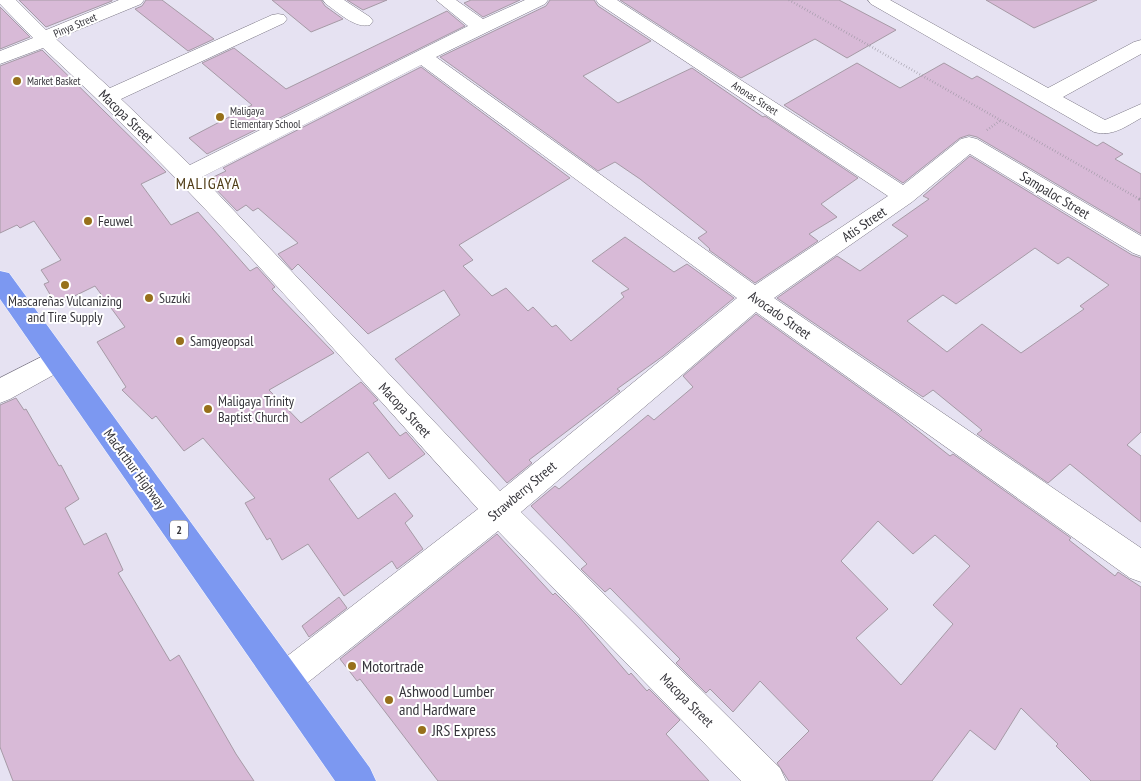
<svg xmlns="http://www.w3.org/2000/svg" width="1141" height="781" font-family="'PT Sans Narrow',sans-serif">
<style>
.building{fill:#d8bad7;stroke:#a69aa6;fill-rule:evenodd}
.lines{fill:none;stroke-linecap:round;stroke-linejoin:round}
.minor-casing{stroke:#7a7684;stroke-width:1}
.highway-casing{stroke:#fff;stroke-width:1}
.path-far1{stroke:#95929d;stroke-width:2.5;stroke-dasharray:0.5 2.5;stroke-linecap:butt}
.path{stroke:#95929d;stroke-width:3;stroke-dasharray:1 4;stroke-linecap:butt}
.minor{fill:#fff;fill-rule:evenodd}
.highway{fill:#7c98f1;fill-rule:evenodd}
.poi-dot{fill:#97701b;stroke:#fff;stroke-width:2}
.labels{text-anchor:middle;stroke-width:4;stroke-linejoin:round;paint-order:stroke}
.far-street-label{font-size:11px;fill:#36353b;stroke:#fff}
.far-poi-label{font-size:11px;fill:#36353b;stroke:#fff;text-anchor:start}
.shield{fill:#fff;stroke:#727276;stroke-width:1}
.shield-label{font-size:12px;font-weight:bold;fill:#36353b}
.street-label{font-size:14px;fill:#36353b;stroke:#fff}
.poi-label{font-size:14px;fill:#36353b;stroke:#fff;text-anchor:start}
.quarter-label{font-size:16px;letter-spacing:1px;fill:#4f3b16;stroke:#fff}
.near-poi-label{font-size:16px;fill:#36353b;stroke:#fff;text-anchor:start}
</style>
<rect width="100%" height="100%" fill="#e6e2f2"/>
<g class="building">
<polygon points="19,0 112,0 112,1 46,27"/>
<polygon points="146,0 162,0 214,39 188,51 135,9 142,6"/>
<polygon points="272,0 321,0 325,6 343,19 311,32"/>
<polygon points="347,0 387,0 363,10"/>
<polygon points="471,0 520,0 483,17 464,3"/>
<polygon points="550,0 594,0 598,6 651,41 583,76 618,103 692,68 763,117 765,116 858,178 821,204 837,217 809,234 818,241 755,283 709,250 710,249 698,238 707,232 640,179 615,162 598,171 440,57 546,6"/>
<polygon points="620,0 839,0 896,30 847,58 815,39 741,78"/>
<polygon points="986,0 1097,0 1034,28"/>
<polygon points="0,7 30,37 0,49"/>
<polygon points="447,11 465,26 207,154 189,138 252,105 202,63 234,48 286,89"/>
<polygon points="42,50 166,172 141,184 171,225 198,212 250,271 257,267 275,287 272,289 334,353 269,390 301,423 361,382 378,400 373,403 400,436 406,432 425,454 389,479 368,452 329,479 358,519 395,493 413,516 405,523 423,549 397,569 392,561 344,596 308,544 282,560 270,538 267,540 245,503 255,498 203,438 184,451 156,416 152,419 122,390 126,387 97,342 125,327 95,286 56,305 44,284 49,282 41,270 61,260 34,221 20,228 17,225 0,233 0,66"/>
<polygon points="857,63 900,88 944,63 972,79 977,76 1097,146 1103,142 1123,154 1115,159 1141,174 1141,234 977,137 969,135 960,138 903,183 784,105"/>
<polygon points="421,67 570,178 459,245 473,260 463,266 492,296 506,288 528,311 533,307 552,327 556,325 571,341 624,297 621,293 629,289 592,261 625,237 674,272 687,264 734,298 663,356 617,389 620,391 616,394 529,460 532,463 507,483 395,359 460,315 444,290 368,334 298,264 292,270 278,254 298,243 258,208 253,211 246,205 237,211 207,180 226,171 223,168"/>
<path d="M970,156l162,99 9,3v174l-14,13 14,11v66l-71,-58 -22,19 -71,-49 5,-4 -49,-40 -10,7 -146,-99 60,-42 23,15 48,-35 -16,-11 37,-26 -6,-3zM1035,248l23,16 10,-7 41,28 -29,21 4,3 -63,44 -39,-29 -35,28 -40,-31 36,-26 13,9z"/>
<path d="M756,314l142,101 52,41 3,-2 118,84 -2,2 46,36 3,-4 23,15v194h-50l-35,-35 2,-2 -37,-36 -26,42 -25,-20 -38,51h-143l-12,-18 32,-32 -49,-50 -27,31 -23,-23 -4,4 -30,-30 4,-4 -70,-71 -5,4 -24,-23 6,-5 -56,-58 24,-20 4,3 89,-74 6,5 39,-33 -10,-11zM878,521l35,33 22,-19 35,31 -37,39 20,19 -52,61 -45,-47 32,-29 -47,-48z"/>
<polygon points="16,398 24,410 26,409 59,466 61,465 79,499 65,508 84,545 106,533 123,570 118,573 170,661 179,655 236,754 254,781 13,781 0,747 0,405"/>
<polygon points="497,534 553,595 555,593 579,617 629,675 631,673 647,691 649,689 680,720 666,734 709,781 438,781 360,679 357,681 340,659"/>
<polygon points="339,597 347,608 309,637 302,626"/>
</g>
<g class="lines">
<defs>
<g id="minor">
<path d="M0,0h16l30,30 73,-30h25l-3,4 -85,35 54,49 162,-73 6,-1 6,1 3,4 -3,4 -163,76 69,66 278,-139 -32,-26h20l27,19 42,-19h23l-3,4 -109,53 319,228 133,-89 -289,-192 -3,-4h21l286,185 58,-46 8,-2 8,2 164,97v20l-8,-3 -163,-99 -58,48 -138,96 367,250v34l-11,-4 -374,-266 -235,200 259,256 6,13h-45l-243,-250 -201,160 -12,5 -12,-5 -5,-12 5,-12 205,-158c-142,-156 -280,-318 -435,-461l-43,16v-13l33,-13 -33,-34zM421,65l316,233 -237,193 -298,-314z"/>
<path d="M323,0h21l26,17 3,4 -3,4c-15,4 -32,-13 -44,-21z"/>
<path d="M868,0h22l158,88 86,-46 7,-2v14l-78,43 42,23 36,-16v14c-16,9 -29,19 -47,14l-223,-128z"/>
<polygon points="57,349 66,352 70,360 66,368 10,399 0,403 0,378"/>
</g>
<polygon id="highway" points="0,271 9,273 370,768 376,781 335,781 0,299"/>
</defs>
<use href="#minor" class="minor-casing"/>
<use href="#highway" class="highway-casing"/>
<g class="path-far1">
<polyline points="789,0 1141,200"/>
<polyline points="987,130 1001,120"/>
</g>
<polyline class="path" points="1139,199 1141,200"/>
<use href="#minor" class="minor"/>
<use href="#highway" class="highway"/>
</g>
<g class="poi-dot">
<circle cx="17" cy="81" r="5"/>
<circle cx="220" cy="117" r="5"/>
<circle cx="88" cy="221" r="5"/>
<circle cx="65" cy="285" r="5"/>
<circle cx="149" cy="298" r="5"/>
<circle cx="180" cy="341" r="5"/>
<circle cx="208" cy="409" r="5"/>
<circle cx="352" cy="666" r="5"/>
<circle cx="389" cy="700" r="5"/>
<circle cx="422" cy="730" r="5"/>
</g>
<g class="labels">
<g class="far-street-label">
<text transform="translate(75 25) rotate(-23)" y="4">Pinya Street</text>
<text transform="translate(755 98) rotate(33)" y="4">Anonas Street</text>
</g>
<g class="far-poi-label">
<text x="27" y="85">Market Basket</text>
<text x="230" y="115">Maligaya<tspan x="230" dy="13">Elementary School</tspan></text>
</g>
<rect class="shield" x="170" y="520.5" width="18" height="19" rx="4"/>
<g class="shield-label">
<text x="179" y="534">2</text>
</g>
<g class="street-label">
<text transform="translate(126 116) rotate(44)" y="5">Macopa Street</text>
<text transform="translate(1055 195) rotate(31)" y="5">Sampaloc Street</text>
<text transform="translate(864 224) rotate(-34)" y="5">Atis Street</text>
<text transform="translate(780 315) rotate(35)" y="5">Avocado Street</text>
<text transform="translate(405 410) rotate(47)" y="5">Macopa Street</text>
<text transform="translate(135 469) rotate(54)" y="5">MacArthur Highway</text>
<text transform="translate(522 491) rotate(-40)" y="5">Strawberry Street</text>
<text transform="translate(687 700) rotate(45)" y="5">Macopa Street</text>
</g>
<g class="poi-label">
<text x="98" y="226">Feuwel</text>
<text x="159" y="303">Suzuki</text>
<text x="65" y="306" text-anchor="middle">Mascareñas Vulcanizing<tspan x="65" dy="16">and Tire Supply</tspan></text>
<text x="190" y="346">Samgyeopsal</text>
<text x="218" y="406">Maligaya Trinity<tspan x="218" dy="16">Baptist Church</tspan></text>
</g>
<g class="quarter-label">
<text x="208" y="189">MALIGAYA</text>
</g>
<g class="near-poi-label">
<text x="362" y="672">Motortrade</text>
<text x="399" y="697">Ashwood Lumber<tspan x="399" dy="18">and Hardware</tspan></text>
<text x="432" y="736">JRS Express</text>
</g>
</g>
</svg>
